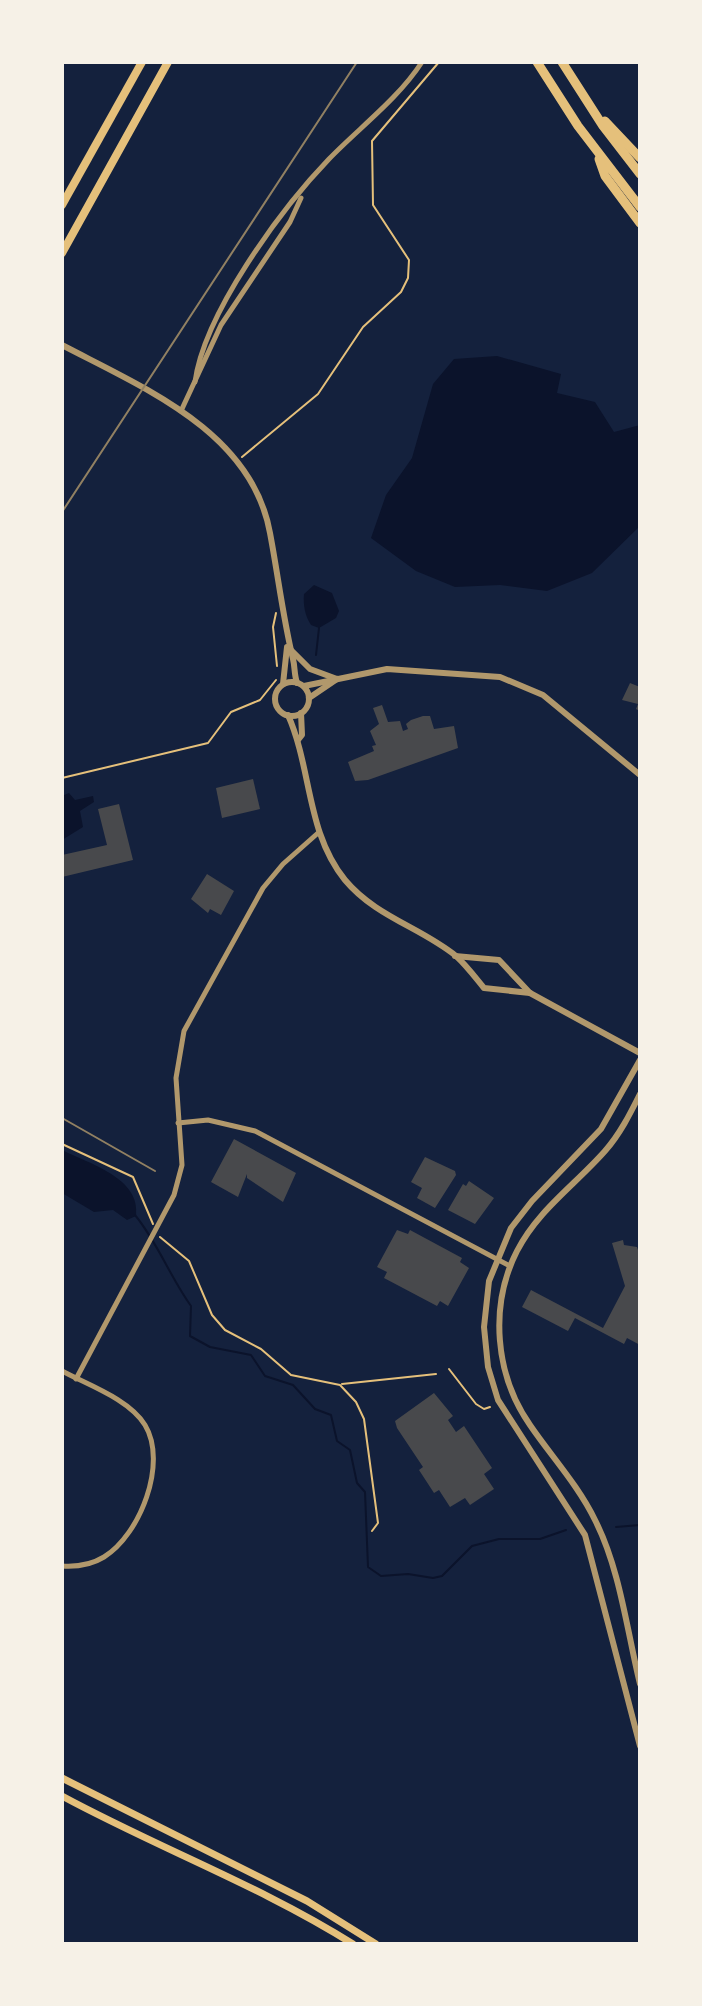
<svg xmlns="http://www.w3.org/2000/svg" width="702" height="2006" font-family="'Archivo Narrow',sans-serif">
<style>
.water{fill:#0b132b}
.lines{fill:none;stroke-linecap:round;stroke-linejoin:round}
.stream{stroke:#0b132b;stroke-width:2}
.building{fill:#48494c}
.path{stroke:#e5c07b;stroke-width:2}
.minor{stroke:#b1986c;stroke-width:5}
.tertiary{stroke:#b1986c;stroke-width:6}
.secondary{stroke:#e5c07b;stroke-width:7}
.primary{stroke:#e5c07b;stroke-width:8}
.motorway{stroke:#e5c07b;stroke-width:9}
.rail{stroke:#918062;stroke-width:2}
</style>
<rect width="100%" height="100%" fill="#14213d"/>
<g class="water">
<polygon points="497,356 561,374 557,393 595,402 614,432 640,425 640,526 592,573 547,591 500,585 455,587 416,571 371,538 386,495 412,458 433,384 454,359"/>
<path d="M314,585l18,8 7,18 -3,7 -17,10 -8,-3c-6,-9 -8,-20 -7,-31z"/>
<polygon points="69,793 75,800 93,796 94,802 80,811 83,827 62,840 62,796"/>
<path d="M62,1150c28,14 79,28 74,66l-9,4 -14,-10 -19,2 -32,-19z"/>
</g>
<g class="lines">
<g class="stream">
<polyline points="316,655 319,628"/>
<path d="M135,1215c23,28 35,62 56,91l-1,30 20,11 41,8 14,21 28,9 22,24 16,6 6,26 13,9 7,33 8,9 3,75 13,9 27,-2 25,4 9,-2 30,-30 27,-7h41l26,-9"/>
<polyline points="616,1527 640,1525"/>
</g>
</g>
<g class="building">
<polygon points="630,683 640,687 640,711 636,709 638,704 622,700"/>
<polygon points="382,705 388,722 400,721 403,731 408,729 406,724 411,720 423,716 430,716 434,729 454,726 458,748 368,780 355,781 348,762 374,751 372,746 376,745 370,731 379,724 373,708"/>
<polygon points="253,779 260,809 222,818 216,788"/>
<polygon points="119,804 133,860 62,877 62,855 107,845 98,809"/>
<polygon points="207,874 234,891 221,915 210,909 208,913 191,899"/>
<polygon points="234,1139 296,1173 283,1202 247,1178 247,1174 238,1197 211,1182"/>
<polygon points="425,1157 455,1171 456,1175 435,1208 417,1198 422,1188 411,1182"/>
<polygon points="469,1181 494,1198 475,1224 448,1210 463,1184 466,1186"/>
<polygon points="397,1230 408,1234 410,1230 462,1258 460,1262 469,1268 448,1306 440,1301 437,1306 384,1278 387,1272 377,1267"/>
<polygon points="623,1240 624,1245 637,1247 640,1256 640,1345 627,1338 624,1344 575,1318 568,1331 522,1307 531,1290 603,1328 625,1286 612,1243"/>
<polygon points="434,1393 453,1416 448,1420 456,1432 464,1426 492,1468 484,1474 494,1489 470,1505 465,1498 450,1507 439,1490 434,1493 419,1470 423,1467 397,1428 395,1421"/>
</g>
<g class="lines">
<g class="path">
<polyline points="242,457 318,394 363,327 401,292 408,278 409,260 373,205 372,141 439,62"/>
<polyline points="276,613 273,627 277,666"/>
<polyline points="62,778 208,743 231,712 260,700 276,680"/>
<polyline points="62,1144 133,1177 153,1224"/>
<polyline points="160,1237 189,1261 212,1315 225,1330 261,1349 291,1375 340,1385 356,1402 364,1419 378,1523 372,1531"/>
<polyline points="449,1369 476,1404 484,1409 490,1407"/>
<polyline points="342,1384 436,1374"/>
</g>
<g class="minor">
<path d="M195,382c9,-68 85,-172 134,-223 30,-31 69,-60 93,-97"/>
<polyline points="181,411 221,325 290,222 301,198"/>
<polyline points="178,1123 208,1120 255,1131 510,1266"/>
<path d="M62,1371c26,14 67,28 83,54 23,38 -5,110 -41,132 -13,8 -27,10 -42,9"/>
<polyline points="76,1379 174,1195 182,1165 176,1078 184,1031 263,888 283,864 318,833"/>
</g>
<g class="tertiary">
<path d="M62,345c82,43 190,87 208,188 8,42 13,85 23,126 2,8 1,15 4,24"/>
<polyline points="291,650 310,669 337,679"/>
<circle cx="292" cy="699" r="17"/>
<polyline points="283,684 287,647"/>
<polyline points="304,686 387,669 500,677 543,695 640,775"/>
<polyline points="309,698 337,679"/>
<path d="M288,715c24,54 18,117 57,165 31,37 75,47 111,76 10,9 19,21 28,32l46,5"/>
<polyline points="298,740 302,735 301,713"/>
<polyline points="455,956 499,960 530,993 640,1053"/>
<polyline points="640,1060 601,1129 532,1201 511,1228 489,1281 484,1327 488,1367 498,1400 585,1535 640,1746"/>
<path d="M640,1094c-10,20 -20,40 -35,57 -30,34 -67,59 -88,100 -28,55 -22,124 13,174 21,31 48,60 65,95 25,49 32,111 45,164"/>
</g>
<g class="secondary">
<polyline points="62,1778 307,1901 376,1944"/>
<path d="M62,1796c96,52 199,90 291,148"/>
</g>
<g class="primary">
<polyline points="62,205 142,62"/>
<polyline points="62,253 168,62"/>
</g>
<g class="motorway">
<polyline points="537,62 578,126 640,207"/>
<polyline points="562,62 603,126 640,174"/>
<polyline points="605,121 640,158"/>
<polyline points="599,159 605,176 640,223"/>
</g>
<g class="rail">
<polyline points="62,512 357,62"/>
<polyline points="62,1118 155,1171"/>
</g>
</g>
<rect width="702" height="2006" fill="none" stroke="#f6f1e7" stroke-width="128"/>
</svg>
